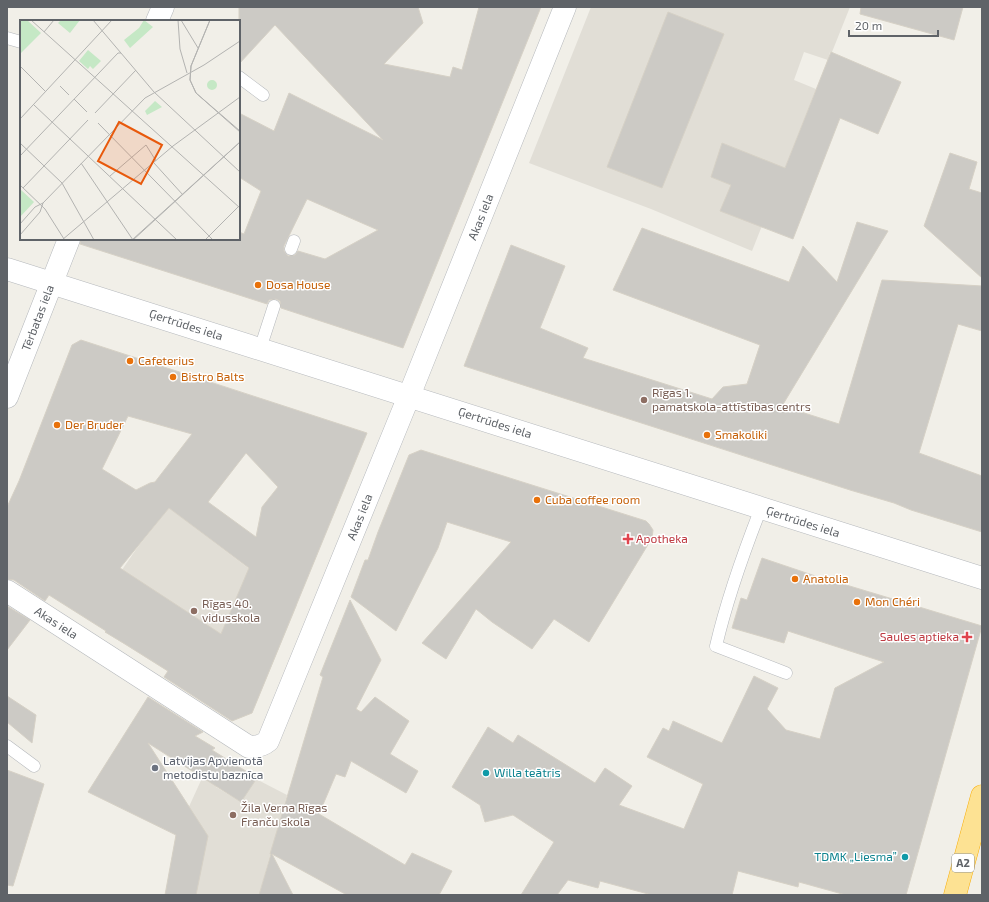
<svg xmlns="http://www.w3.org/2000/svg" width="989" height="902" font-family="'Exo 2',sans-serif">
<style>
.education{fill:#e1ded6}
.building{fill:#cccac5;stroke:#d6d1c6;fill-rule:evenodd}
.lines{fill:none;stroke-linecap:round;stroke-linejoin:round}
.lane-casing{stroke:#b5b8bc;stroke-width:13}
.street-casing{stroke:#b5b8bc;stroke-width:23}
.highway-casing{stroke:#f9ab00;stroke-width:23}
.lane{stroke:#fff;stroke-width:12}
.street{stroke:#fff;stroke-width:22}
.highway{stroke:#fde293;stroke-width:22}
.food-dot{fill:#e8710a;stroke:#fff;stroke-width:1.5}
.education-dot{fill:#8d6e63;stroke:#fff;stroke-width:1.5}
.health-dot{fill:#e0444e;stroke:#fff;stroke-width:1.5}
.worship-dot{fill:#6b7280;stroke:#fff;stroke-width:1.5}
.culture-dot{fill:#0f9aa8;stroke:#fff;stroke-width:1.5}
.labels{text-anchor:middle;stroke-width:3;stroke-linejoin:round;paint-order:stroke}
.shield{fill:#fff;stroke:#8f9295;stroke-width:1}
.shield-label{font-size:11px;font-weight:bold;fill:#5f6368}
.street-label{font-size:12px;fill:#5f6368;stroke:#fff}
.food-label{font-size:12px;fill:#c56008;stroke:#fff;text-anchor:start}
.education-label{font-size:12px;fill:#785e54;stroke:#fff;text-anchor:start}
.health-label{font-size:12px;fill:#be3a42;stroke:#fff;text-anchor:start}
.worship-label{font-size:12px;fill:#5b616d;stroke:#fff;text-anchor:start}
.culture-label{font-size:12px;fill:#0d838f;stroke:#fff;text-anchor:start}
.inset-road{fill:none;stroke:#b3b3b1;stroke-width:1}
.view{fill:#e8590c;fill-opacity:0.15;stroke:#e8590c;stroke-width:2}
.inset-edge{fill:none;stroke:#5f6368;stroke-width:2}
</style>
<rect width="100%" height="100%" fill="#f1efe8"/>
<g class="education">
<polygon points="591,7 850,7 832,52 830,52 828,60 804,52 794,80 816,89 752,251 651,209 529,163"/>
<polygon points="169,508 297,605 252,713 240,718 228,709 105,632 106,631 89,618 137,548"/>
<polygon points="214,752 231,763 216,787 241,802 256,779 287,795 259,895 165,895 176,835"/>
</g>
<g class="building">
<path d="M239,7h179l5,16 -39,41 66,13 3,-10 9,3 17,-63h62l-138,341 -122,-40 -1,-7 -4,-2 -7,1 -2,4 -187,-60 1,-5h158v-7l5,2 17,-43 -22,-14v-64l35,18 15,-38 94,47 -108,-115 -36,39zM307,199l71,31 -53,29 -27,-8 -3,4 -7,1 -4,-5v-5z"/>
<polygon points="861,7 963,7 954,40 860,14"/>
<polygon points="668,12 724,34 662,188 607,167"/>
<polygon points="831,52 901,82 878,134 840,118 793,239 720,211 731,185 711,177 722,143 785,168"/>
<polygon points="950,153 977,162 969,189 982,193 982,278 924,226"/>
<polygon points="857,222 888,231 782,406 839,424 882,280 982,286 982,331 958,324 919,453 982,476 982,532 911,510 894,503 850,490 464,366 511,245 565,266 540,328 588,348 583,358 712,399 723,387 747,384 760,345 613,290 642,228 789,282 803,246 837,282"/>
<path d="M81,340l286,93 -115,280 -20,8 -68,-44 4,-6 -43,-27 -20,-12 1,-1 -57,-36 -4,6 -31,-21 -7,-1v-72l12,-26 53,-136zM128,416l64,18 -37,48 -5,1 -14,7 -34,-21zM246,453l32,34 -16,20 -6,30 -48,-35zM169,508l80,60 -28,66 -101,-66z"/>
<polygon points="421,450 646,521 649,524 653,530 652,538 589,642 554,619 532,649 492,622 476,609 446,659 422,643 511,542 447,522 438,548 396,631 351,597 365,560 368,560 378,532 409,455"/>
<polygon points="762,558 842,585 843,584 982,626 906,895 846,895 799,882 798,887 738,871 732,895 652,895 600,881 598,888 568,880 557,895 521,895 554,842 513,815 485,822 480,805 452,787 488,727 513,743 518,735 595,783 605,768 632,786 619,805 684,829 703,784 647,757 663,728 669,731 673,721 722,743 754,676 778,688 767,709 786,730 820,739 835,688 884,662 788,631 784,643 732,628 741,598 747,600"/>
<polygon points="350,600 381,660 356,709 361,712 375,697 409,721 390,754 418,771 406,793 351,761 345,777 336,774 319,814 405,865 412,853 452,871 439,895 347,895 272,854 293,895 259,895 271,854 270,854 323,677 320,675"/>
<polygon points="7,606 30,620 7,650"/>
<polygon points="7,696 36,715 32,743 7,722"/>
<polygon points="148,697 203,732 195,736 215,748 212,750 257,778 241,802 148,743 208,836 196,895 165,895 176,835 88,792"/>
<polygon points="7,770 44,784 13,886 7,885"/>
</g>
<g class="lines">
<defs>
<g id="lane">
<polyline points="7,38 21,42"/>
<polyline points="239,77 263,95"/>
<polyline points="291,249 294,241"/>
<polyline points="260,349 274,306"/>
<path d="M761,508c-18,46 -34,91 -45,138l70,27"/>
<polyline points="7,746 34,766"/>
</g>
<g id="street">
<polyline points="157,21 163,7"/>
<polyline points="7,269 982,578"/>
<polyline points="7,397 69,239"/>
<path d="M7,591l242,156c8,0 13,-1 19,-6l141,-345 156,-389"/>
</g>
<polyline id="highway" points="955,895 982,796"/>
</defs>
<use href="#lane" class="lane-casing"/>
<use href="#street" class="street-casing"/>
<use href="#highway" class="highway-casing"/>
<use href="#lane" class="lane"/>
<use href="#street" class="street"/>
<use href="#highway" class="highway"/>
</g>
<g class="food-dot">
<circle cx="258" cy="285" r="4"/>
<circle cx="130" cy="361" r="4"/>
<circle cx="173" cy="377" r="4"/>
<circle cx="57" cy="425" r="4"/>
<circle cx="707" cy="435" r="4"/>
<circle cx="537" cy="500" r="4"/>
<circle cx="795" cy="579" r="4"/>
<circle cx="857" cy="602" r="4"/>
</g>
<g class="education-dot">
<circle cx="644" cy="400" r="4"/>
<circle cx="194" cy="611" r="4"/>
<circle cx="233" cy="815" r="4"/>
</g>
<g class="health-dot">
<path d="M626 533h4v4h4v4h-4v4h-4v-4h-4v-4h4z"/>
<path d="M965 631h4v4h4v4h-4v4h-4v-4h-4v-4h4z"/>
</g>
<circle class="worship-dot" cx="155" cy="768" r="4"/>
<g class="culture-dot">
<circle cx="486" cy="773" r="4"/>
<circle cx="905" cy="857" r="4"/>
</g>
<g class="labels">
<rect class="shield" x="952" y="854" width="22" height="18" rx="3"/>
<g class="shield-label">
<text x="963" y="867">A2</text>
</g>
<g class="street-label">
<text transform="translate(481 217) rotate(-68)" y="4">Akas iela</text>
<text transform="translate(38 318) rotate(-69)" y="4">Tērbatas iela</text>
<text transform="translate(186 325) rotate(18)" y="4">Ģertrūdes iela</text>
<text transform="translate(495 423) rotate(18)" y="4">Ģertrūdes iela</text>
<text transform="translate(360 517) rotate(-68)" y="4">Akas iela</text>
<text transform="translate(803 522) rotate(18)" y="4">Ģertrūdes iela</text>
<text transform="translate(56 623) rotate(33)" y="4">Akas iela</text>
</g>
<g class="food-label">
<text x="266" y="289">Dosa House</text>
<text x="138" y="365">Cafeterius</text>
<text x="181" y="381">Bistro Balts</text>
<text x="65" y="429">Der Bruder</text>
<text x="715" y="439">Smakoliki</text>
<text x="545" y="504">Cuba coffee room</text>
<text x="803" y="583">Anatolia</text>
<text x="865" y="606">Mon Chéri</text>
</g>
<g class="education-label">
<text x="652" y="397">Rīgas 1.<tspan x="652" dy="14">pamatskola-attīstības centrs</tspan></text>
<text x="202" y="608">Rīgas 40.<tspan x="202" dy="14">vidusskola</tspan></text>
<text x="241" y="812">Žila Verna Rīgas<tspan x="241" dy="14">Franču skola</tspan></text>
</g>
<g class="health-label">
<text x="636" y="543">Apotheka</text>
<text x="959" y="641" text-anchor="end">Saules aptieka</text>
</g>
<g class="worship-label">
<text x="163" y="765">Latvijas Apvienotā<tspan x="163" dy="14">metodistu baznīca</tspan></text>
</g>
<g class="culture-label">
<text x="494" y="777">Willa teātris</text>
<text x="897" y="861" text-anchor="end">TDMK „Liesma”</text>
</g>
</g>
<g transform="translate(20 20)">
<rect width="220" height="220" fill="#f1efe8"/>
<path d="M0,0h7l14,13 -21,21zM41,0h19l-10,13 -12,-10zM124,0l9,7 -23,21 -6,-8 15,-12zM68,30l13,11 -8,8 -3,-3 -2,3 -9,-8zM187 65a5 5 0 1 1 10 0a5 5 0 1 1-10 0ZM135,81l7,6 -15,8 -2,-4zM0,169l14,13 -14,15z" fill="#c5e8c5"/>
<path class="inset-road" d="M11,0l209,188M73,0l61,72 86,80M158,0l2,29 7,24M161,0l17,28M190,0l-19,46 -1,14 6,13 44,38M190,0l-19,46 -1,14 6,13 44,39M24,12l10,-12M0,46l25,25M40,66l9,9M54,79l13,13M14,85l143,135M75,93l41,-43M0,99l92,-99M78,103l115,117M0,123l42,40 32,57M0,136l98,-103h3M61,143l52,77M134,143l29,32M90,156l36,-31 10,16M0,165l25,24 19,30M3,168l65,-68M23,183l102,-105 59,-33 36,-24M0,204l15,-17 8,-4M0,215l20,-23 3,-9M42,220l111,-94 67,-49M112,220l108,-98M113,220l107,-98M185,220l35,-35"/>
<path class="view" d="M99,102l43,23 -21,39 -43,-23z"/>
<rect width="220" height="220" class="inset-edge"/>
</g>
<rect width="989" height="902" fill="none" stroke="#5f6368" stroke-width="16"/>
<path d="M849 30v6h89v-6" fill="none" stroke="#5f6368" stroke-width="2"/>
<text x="855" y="30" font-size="12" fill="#5f6368" stroke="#ffffff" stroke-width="3" paint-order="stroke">20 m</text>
</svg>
